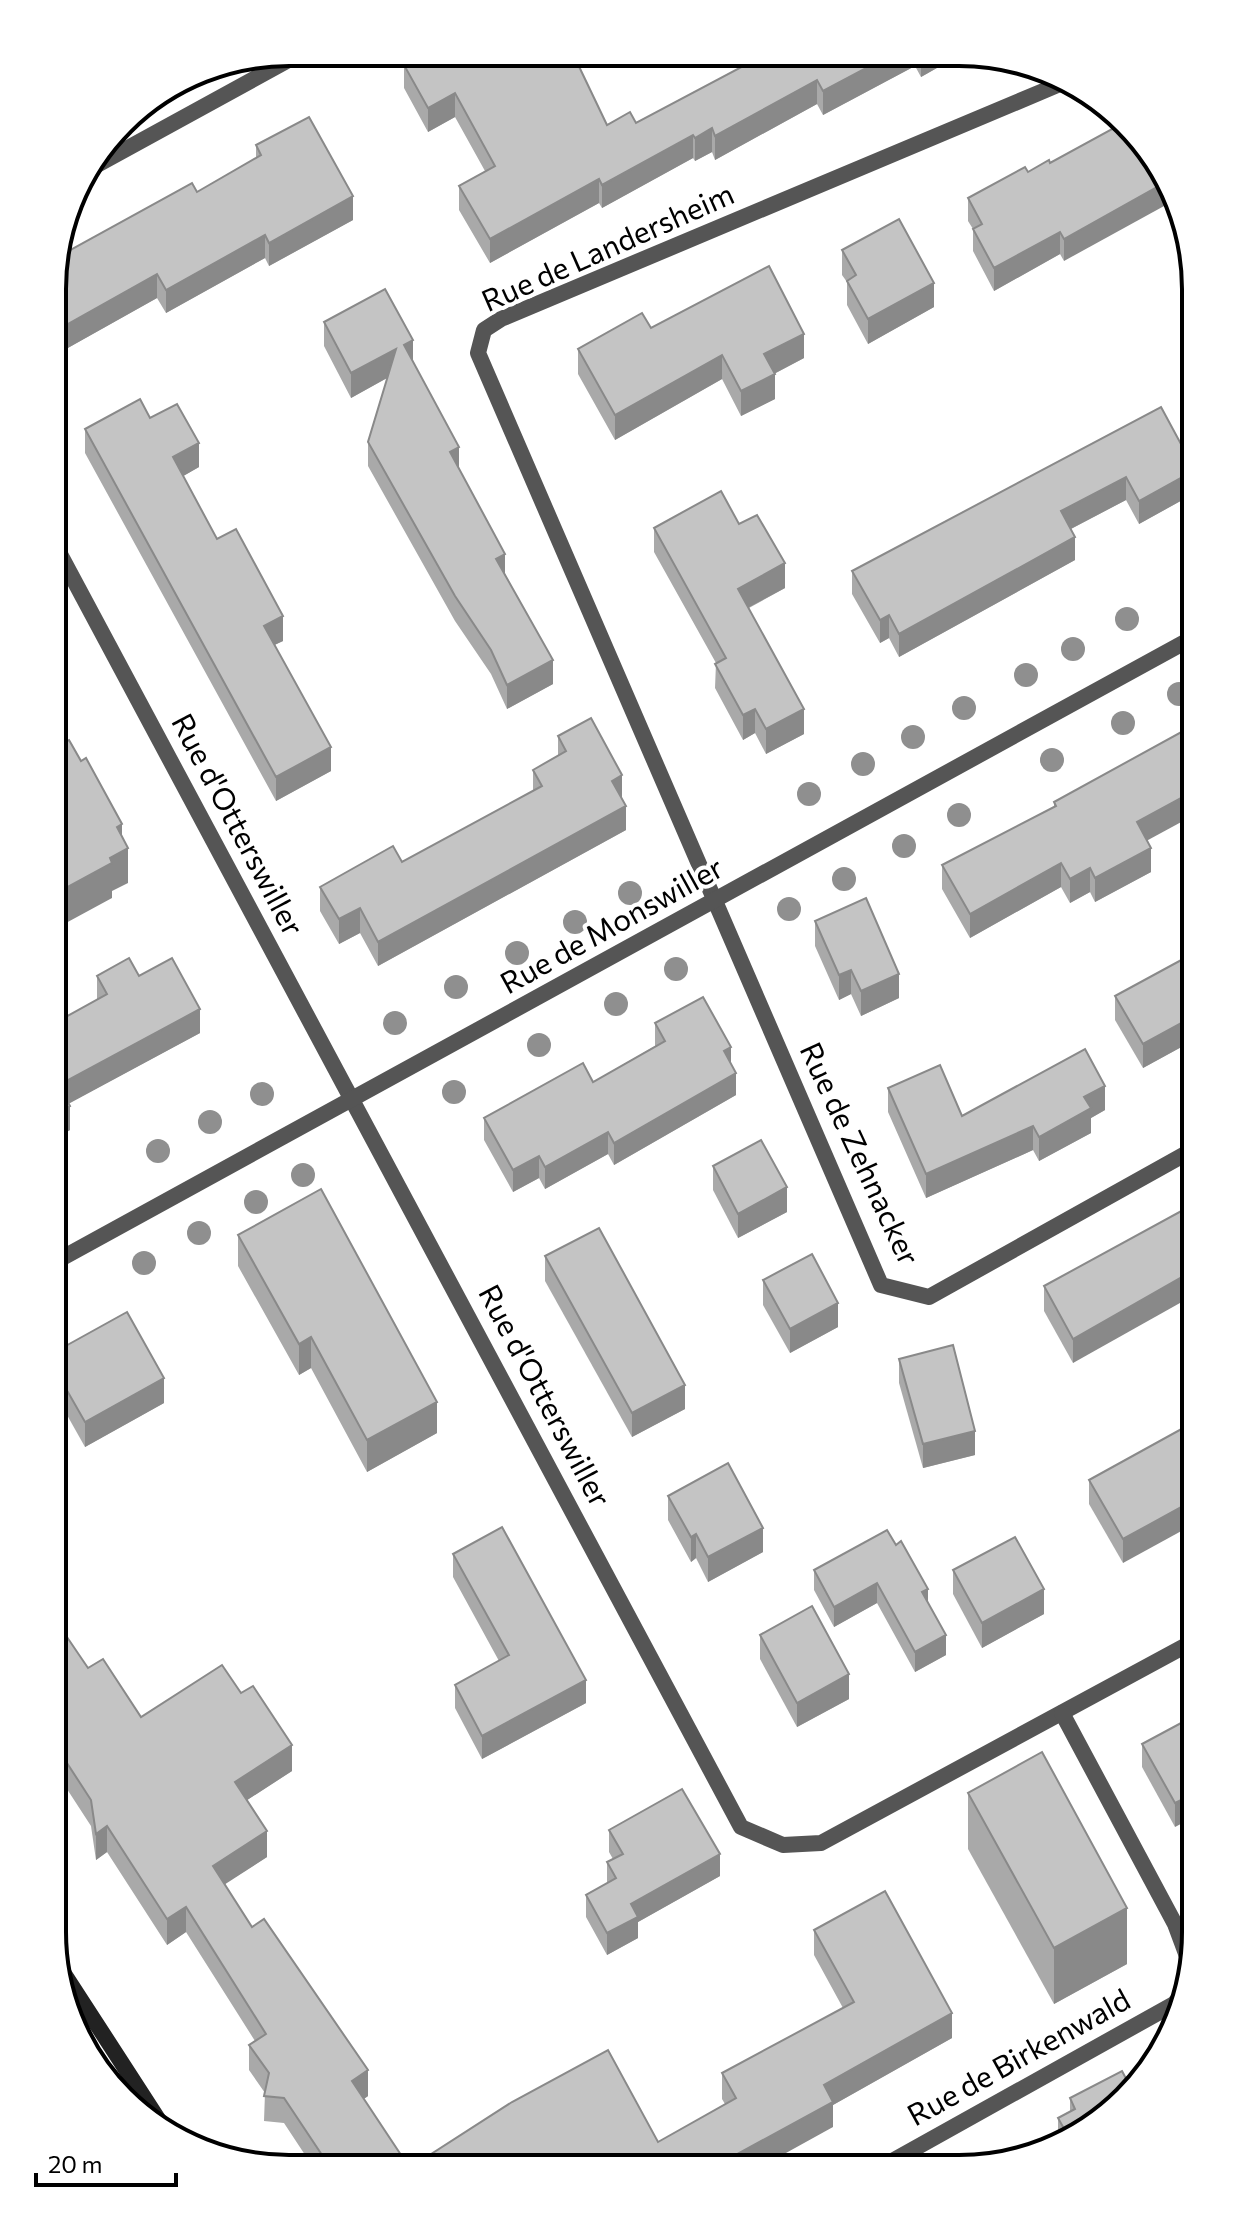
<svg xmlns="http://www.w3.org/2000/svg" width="1248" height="2221" font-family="Commissioner,sans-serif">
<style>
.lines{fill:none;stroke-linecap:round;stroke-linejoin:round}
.street{stroke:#555;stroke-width:16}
.secondary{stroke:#222;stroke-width:16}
.tree{fill:#8f8f8f}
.wall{fill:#a9a9a9}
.shaded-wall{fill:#898989}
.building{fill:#c4c4c4;stroke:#898989;stroke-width:2}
.labels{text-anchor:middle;stroke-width:8;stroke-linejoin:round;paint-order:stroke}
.street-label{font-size:30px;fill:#000;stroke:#fff}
.rim{fill:none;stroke:#000;stroke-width:4}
</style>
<rect width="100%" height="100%" fill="#fff"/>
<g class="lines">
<g class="street">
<polyline points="1060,84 501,319 484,330 478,353 881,1285 929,1297 1196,1148"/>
<polyline points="86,171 303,52"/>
<polyline points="54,543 741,1827 783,1845 821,1843 1196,1640"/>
<polyline points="53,1263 1196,636"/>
<polyline points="1062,1713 1175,1924 1191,1967"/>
<polyline points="878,2169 1174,2004 1185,1992"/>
</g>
<polyline class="secondary" points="57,1963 160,2122"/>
</g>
<g class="tree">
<circle cx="1127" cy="619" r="12"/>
<circle cx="1073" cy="649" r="12"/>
<circle cx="1026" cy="675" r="12"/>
<circle cx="1179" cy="694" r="12"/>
<circle cx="964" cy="708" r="12"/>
<circle cx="1123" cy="723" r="12"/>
<circle cx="913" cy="737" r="12"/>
<circle cx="1052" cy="760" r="12"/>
<circle cx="863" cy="764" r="12"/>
<circle cx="809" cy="794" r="12"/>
<circle cx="959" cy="815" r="12"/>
<circle cx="904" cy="846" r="12"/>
<circle cx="844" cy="879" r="12"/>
<circle cx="630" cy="893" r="12"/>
<circle cx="789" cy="909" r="12"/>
<circle cx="575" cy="922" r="12"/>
<circle cx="517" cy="953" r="12"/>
<circle cx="676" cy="969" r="12"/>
<circle cx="456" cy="987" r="12"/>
<circle cx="616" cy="1004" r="12"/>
<circle cx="395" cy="1023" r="12"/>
<circle cx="539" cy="1045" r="12"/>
<circle cx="454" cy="1092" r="12"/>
<circle cx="262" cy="1094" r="12"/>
<circle cx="210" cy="1122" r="12"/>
<circle cx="158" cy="1151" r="12"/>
<circle cx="303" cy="1175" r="12"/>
<circle cx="256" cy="1202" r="12"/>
<circle cx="199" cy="1233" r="12"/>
<circle cx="144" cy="1263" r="12"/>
</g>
<g class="wall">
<polygon points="764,55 958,56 921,77 915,66 823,115 817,104 715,160 712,152 695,161 693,158 602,208 599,203 490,263 459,210 459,186 485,171 455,117 428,132 404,88 404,65 580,68 607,125 636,123"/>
<polygon points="1123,123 1064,261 1060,254 994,291 973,251 973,229 968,221 968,198 1050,163"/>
<polygon points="256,145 353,220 269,266 265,258 166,313 157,298 66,349 59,336 54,259 197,192 256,158"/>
<polygon points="842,250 934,307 868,344 847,305 847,282 842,275"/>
<polygon points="324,322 413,362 553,684 507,709 491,674 455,621 368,466 368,442 387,378 351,398 324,346"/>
<polygon points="651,328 804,358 774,374 775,399 741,416 722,379 615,440 578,374 578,349"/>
<polygon points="1161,407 1195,493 1139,524 1126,500 1071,529 1075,560 899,657 889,638 880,643 852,594 852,571"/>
<polygon points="85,429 199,467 183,476 217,539 283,641 274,645 331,771 276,801 85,453"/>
<polygon points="739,524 785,588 749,608 804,734 766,754 755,733 743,740 715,688 716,663 654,552 654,528"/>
<polygon points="558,736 622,798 626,830 378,966 360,933 339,944 320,911 320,887 402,862 533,791 533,770 558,755"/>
<polygon points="1054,802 1147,841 1151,872 1095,902 1090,892 1070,903 1061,887 970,938 942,889 942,865 1054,807"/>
<polygon points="815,921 899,998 861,1016 851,994 839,1000 815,946"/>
<polygon points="1196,952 1196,1039 1143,1068 1115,1020 1115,996"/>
<polygon points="97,976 139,976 200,1033 69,1103 70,1130 53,1140 53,1024 97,1000"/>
<polygon points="655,1023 731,1065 736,1095 614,1165 608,1154 545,1189 539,1178 513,1192 484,1140 484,1118 593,1082 655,1046"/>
<polygon points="888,1088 962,1116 1105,1110 1091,1118 1091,1133 1039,1161 1033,1150 926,1198 888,1112"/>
<polygon points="713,1166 787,1212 738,1238 713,1190"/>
<polygon points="1196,1203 1073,1363 1044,1311 1044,1286"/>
<polygon points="238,1235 437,1433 367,1472 311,1368 299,1375 238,1266"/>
<polygon points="545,1256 685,1409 632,1437 545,1281"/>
<polygon points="763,1280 838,1327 790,1353 763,1305"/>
<polygon points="53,1353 164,1403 85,1447 53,1390"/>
<polygon points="899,1359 975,1455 923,1468 899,1383"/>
<polygon points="1196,1421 1123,1563 1089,1504 1089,1480"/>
<polygon points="668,1496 763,1552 708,1582 696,1558 691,1562 668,1520"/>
<polygon points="887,1530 928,1604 946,1655 915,1672 877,1603 834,1627 814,1590 814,1570"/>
<polygon points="453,1554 586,1703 482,1759 455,1708 455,1685 499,1661 453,1577"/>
<polygon points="953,1570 1044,1614 982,1648 953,1594"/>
<polygon points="52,1615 88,1668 141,1717 292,1771 247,1800 267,1857 224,1884 252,1927 368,2096 364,2099 409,2167 313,2167 284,2123 264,2121 265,2093 249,2070 249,2045 255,2041 186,1932 167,1945 107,1852 96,1860 91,1826 52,1766"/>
<polygon points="760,1635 849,1699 797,1727 760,1659"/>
<polygon points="1196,1715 1175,1827 1142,1767 1142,1744"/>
<polygon points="968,1793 1127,1964 1054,2004 968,1849"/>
<polygon points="609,1830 720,1876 638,1922 638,1938 607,1955 586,1917 586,1895 607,1883 607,1862 613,1859 609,1852"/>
<polygon points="814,1930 952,2038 833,2105 833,2127 658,2142 725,2104 722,2099 722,2073 843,2008 814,1955"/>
<polygon points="1131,2088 1058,2140 1058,2118 1070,2111 1070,2098"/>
</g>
<g class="shaded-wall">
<polygon points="574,54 607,54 578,69 578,78"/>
<polygon points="889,56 915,56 915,66 823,115 823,91"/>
<polygon points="921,56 958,56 921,77"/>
<polygon points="817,80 817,104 715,160 715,136"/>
<polygon points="455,93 455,117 428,132 428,108"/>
<polygon points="712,128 712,152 695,161 695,138"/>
<polygon points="693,135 693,158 602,208 602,185"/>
<polygon points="599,179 599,203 490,263 490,239"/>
<polygon points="1164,183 1175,200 1064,261 1064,239"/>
<polygon points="353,196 353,220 269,266 269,243"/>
<polygon points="1060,232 1060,254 994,291 994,268"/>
<polygon points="265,235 265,258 166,313 166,290"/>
<polygon points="157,274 157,298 66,349 66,325"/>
<polygon points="934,283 934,307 868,344 868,319"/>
<polygon points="59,312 59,336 54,338 54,315"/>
<polygon points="804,334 804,358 764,379 764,354"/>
<polygon points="413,340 413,364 404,345"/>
<polygon points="396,349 396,373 351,398 351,373"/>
<polygon points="722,355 722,379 615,440 615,415"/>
<polygon points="775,374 775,399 741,416 741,391"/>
<polygon points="199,443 199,467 173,482 173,457"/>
<polygon points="459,447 459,471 450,452"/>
<polygon points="1195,470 1195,493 1139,524 1139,501"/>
<polygon points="1126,477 1126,500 1061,534 1061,511"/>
<polygon points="1075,537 1075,560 899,657 899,634"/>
<polygon points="505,554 505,578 496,559"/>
<polygon points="785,563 785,588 738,613 738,589"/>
<polygon points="889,615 889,638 880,643 880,620"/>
<polygon points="283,616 283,641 264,650 264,626"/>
<polygon points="553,660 553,684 507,709 507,685"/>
<polygon points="755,709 755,733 743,740 743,715"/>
<polygon points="804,709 804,734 766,754 766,729"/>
<polygon points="331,747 331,771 276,801 276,777"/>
<polygon points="622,775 622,799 612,781"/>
<polygon points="1196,790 1196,814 1137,846 1137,822"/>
<polygon points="626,806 626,830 378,966 378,942"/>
<polygon points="122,824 122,851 128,848 128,883 112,891 112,898 53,930 53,895 110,858 117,827"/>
<polygon points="1151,848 1151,872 1095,902 1095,878"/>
<polygon points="1061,863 1061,887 970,938 970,914"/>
<polygon points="1090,868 1090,892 1070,903 1070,879"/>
<polygon points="360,908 360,933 339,944 339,919"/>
<polygon points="851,970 851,994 839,1000 839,975"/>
<polygon points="899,974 899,998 861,1016 861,991"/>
<polygon points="200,1009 200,1033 59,1109 59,1085"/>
<polygon points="1196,1015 1196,1039 1143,1068 1143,1044"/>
<polygon points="731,1047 731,1069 724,1051"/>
<polygon points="736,1073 736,1095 614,1165 614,1143"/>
<polygon points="1105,1086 1105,1110 1091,1118 1091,1133 1039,1161 1039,1137 1084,1097"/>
<polygon points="70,1106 70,1130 53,1140 53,1115"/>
<polygon points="1033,1126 1033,1150 926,1198 926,1174"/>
<polygon points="608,1132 608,1154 545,1189 545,1167"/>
<polygon points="539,1156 539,1178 513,1192 513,1170"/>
<polygon points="787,1187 787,1212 738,1238 738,1214"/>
<polygon points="1196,1269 1196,1294 1073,1363 1073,1339"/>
<polygon points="838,1303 838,1327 790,1353 790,1329"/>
<polygon points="311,1337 311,1368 299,1375 299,1344"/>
<polygon points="164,1378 164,1403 85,1447 85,1422"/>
<polygon points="685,1385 685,1409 632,1437 632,1413"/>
<polygon points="437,1402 437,1433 367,1472 367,1440"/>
<polygon points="975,1431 975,1455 923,1468 923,1444"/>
<polygon points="62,1469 62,1495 52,1501 53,1475"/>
<polygon points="1196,1499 1196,1523 1123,1563 1123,1539"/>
<polygon points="763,1528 763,1552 708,1582 708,1557"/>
<polygon points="696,1534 696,1558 691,1562 691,1537"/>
<polygon points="877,1583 877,1603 834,1627 834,1607"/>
<polygon points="928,1589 928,1609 922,1592"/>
<polygon points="1044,1589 1044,1614 982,1648 982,1623"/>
<polygon points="946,1635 946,1655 915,1672 915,1652"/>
<polygon points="849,1674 849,1699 797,1727 797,1703"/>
<polygon points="586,1680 586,1703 482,1759 482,1736"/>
<polygon points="292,1745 292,1771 235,1808 235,1782"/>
<polygon points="1196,1793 1196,1816 1175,1827 1175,1803"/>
<polygon points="107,1826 107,1852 96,1860 96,1834"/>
<polygon points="267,1831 267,1857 213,1892 213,1866"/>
<polygon points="720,1854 720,1876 638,1922 638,1938 607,1955 607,1933 631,1904"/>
<polygon points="186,1907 186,1932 167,1945 167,1919"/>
<polygon points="1127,1908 1127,1964 1054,2004 1054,1948"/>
<polygon points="952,2013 952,2038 833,2105 833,2127 759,2168 717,2168 717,2165 824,2085"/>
<polygon points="368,2070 368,2096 352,2107 352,2081"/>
</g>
<g class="building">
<polygon points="425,53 577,54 574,56 607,125 630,112 636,123 764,55 889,56 823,91 817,80 715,136 712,128 695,138 693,135 602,185 599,179 490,239 459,186 495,166 455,93 428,108 404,65"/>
<polygon points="309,117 353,196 269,243 265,235 166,290 157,274 66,325 59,312 54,315 54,259 192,183 197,192 261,155 256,145"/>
<polygon points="1123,123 1164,183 1064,239 1060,232 994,268 973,229 982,224 968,198 1025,167 1028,172 1049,160 1050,163"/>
<polygon points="899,219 934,283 868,319 847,281 856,275 842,250"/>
<polygon points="769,266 804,334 764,354 775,374 741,391 722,355 615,415 578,349 642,313 651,328"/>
<polygon points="385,289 413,340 404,345 459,447 450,452 505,554 496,559 553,660 507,685 491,650 455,596 368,442 396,349 351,373 324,322"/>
<polygon points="140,399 150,418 177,404 199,443 173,457 217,539 236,529 283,616 264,626 331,747 276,777 85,429"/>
<polygon points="1161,407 1195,470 1139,501 1126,477 1061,511 1075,537 899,634 889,615 880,620 852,571"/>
<polygon points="721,491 739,524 757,515 785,563 738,589 804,709 766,729 755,709 743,715 715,664 726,658 654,528"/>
<polygon points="591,718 622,775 612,781 626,806 378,942 360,908 339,919 320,887 393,846 402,862 542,786 533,770 566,751 558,736"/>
<polygon points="1196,724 1196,790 1137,822 1151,848 1095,878 1090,868 1070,879 1061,863 970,914 942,865 1056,806 1054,802"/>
<polygon points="69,740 81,761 86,758 122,824 117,827 128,848 110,858 112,863 53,895 53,749"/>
<polygon points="866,898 899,974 861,991 851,970 839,975 815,921"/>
<polygon points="1196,952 1196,1015 1143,1044 1115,996"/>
<polygon points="129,958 139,976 172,958 200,1009 59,1085 70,1106 53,1115 53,1024 107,994 97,976"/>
<polygon points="703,997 731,1047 724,1051 736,1073 614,1143 608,1132 545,1167 539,1156 513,1170 484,1118 583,1063 593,1082 665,1041 655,1023"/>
<polygon points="1085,1049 1105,1086 1084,1097 1091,1108 1039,1137 1033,1126 926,1174 888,1088 940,1065 962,1116"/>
<polygon points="761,1140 787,1187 738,1214 713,1166"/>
<polygon points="321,1189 437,1402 367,1440 311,1337 299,1344 238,1235"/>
<polygon points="1196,1203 1196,1269 1073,1339 1044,1286"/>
<polygon points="599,1228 685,1385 632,1413 545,1256"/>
<polygon points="812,1254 838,1303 790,1329 763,1280"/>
<polygon points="127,1312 164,1378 85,1422 53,1366 53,1353"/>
<polygon points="953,1345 975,1431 923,1444 899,1359"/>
<polygon points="1196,1421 1196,1499 1123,1539 1089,1480"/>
<polygon points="53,1456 62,1469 53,1475"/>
<polygon points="728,1463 763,1528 708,1557 696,1534 691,1537 668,1496"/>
<polygon points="502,1527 586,1680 482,1736 455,1685 509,1655 453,1554"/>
<polygon points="887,1530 896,1545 901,1541 928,1589 922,1592 946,1635 915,1652 877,1583 834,1607 814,1570"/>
<polygon points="1015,1537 1044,1589 982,1623 953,1570"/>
<polygon points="812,1606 849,1674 797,1703 760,1635"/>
<polygon points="52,1615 88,1668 103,1659 141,1717 222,1665 241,1693 253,1686 292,1745 235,1782 267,1831 213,1866 252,1927 264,1919 368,2070 352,2081 409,2167 330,2167 284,2098 264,2096 269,2073 249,2045 266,2034 186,1907 167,1919 107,1826 96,1834 91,1800 52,1740"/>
<polygon points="1196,1715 1196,1793 1175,1803 1142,1744"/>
<polygon points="1042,1752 1127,1908 1054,1948 968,1793"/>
<polygon points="682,1789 720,1854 631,1904 638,1917 607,1933 586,1895 616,1878 607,1862 623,1854 609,1830"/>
<polygon points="885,1891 952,2013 824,2085 833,2102 717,2165 719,2168 411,2167 512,2102 608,2050 658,2142 736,2098 722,2073 854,2002 814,1930"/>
<polygon points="1122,2071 1131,2088 1067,2134 1058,2118 1075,2109 1070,2098"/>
</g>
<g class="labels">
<g class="street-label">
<text transform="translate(608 248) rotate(-24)" y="10">Rue de Landersheim</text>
<text transform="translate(237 825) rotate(62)" y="10">Rue d'Otterswiller</text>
<text transform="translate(612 926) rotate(-29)" y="10">Rue de Monswiller</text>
<text transform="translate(859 1154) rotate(65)" y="10">Rue de Zehnacker</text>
<text transform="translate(544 1396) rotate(62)" y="10">Rue d'Otterswiller</text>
<text transform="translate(1019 2058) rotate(-29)" y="10">Rue de Birkenwald</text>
</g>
</g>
<path d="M0 0H1248V2221H0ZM289 66H959A223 223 0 0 1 1182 289V1932A223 223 0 0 1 959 2155H289A223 223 0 0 1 66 1932V289A223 223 0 0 1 289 66Z" fill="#fff" fill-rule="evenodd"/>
<path class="rim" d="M289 66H959A223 223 0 0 1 1182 289V1932A223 223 0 0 1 959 2155H289A223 223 0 0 1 66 1932V289A223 223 0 0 1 289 66Z"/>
<path d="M36 2173v12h140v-12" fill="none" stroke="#000000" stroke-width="4"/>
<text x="48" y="2173" font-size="24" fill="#000000" stroke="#ffffff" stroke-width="6" paint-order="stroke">20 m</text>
</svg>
